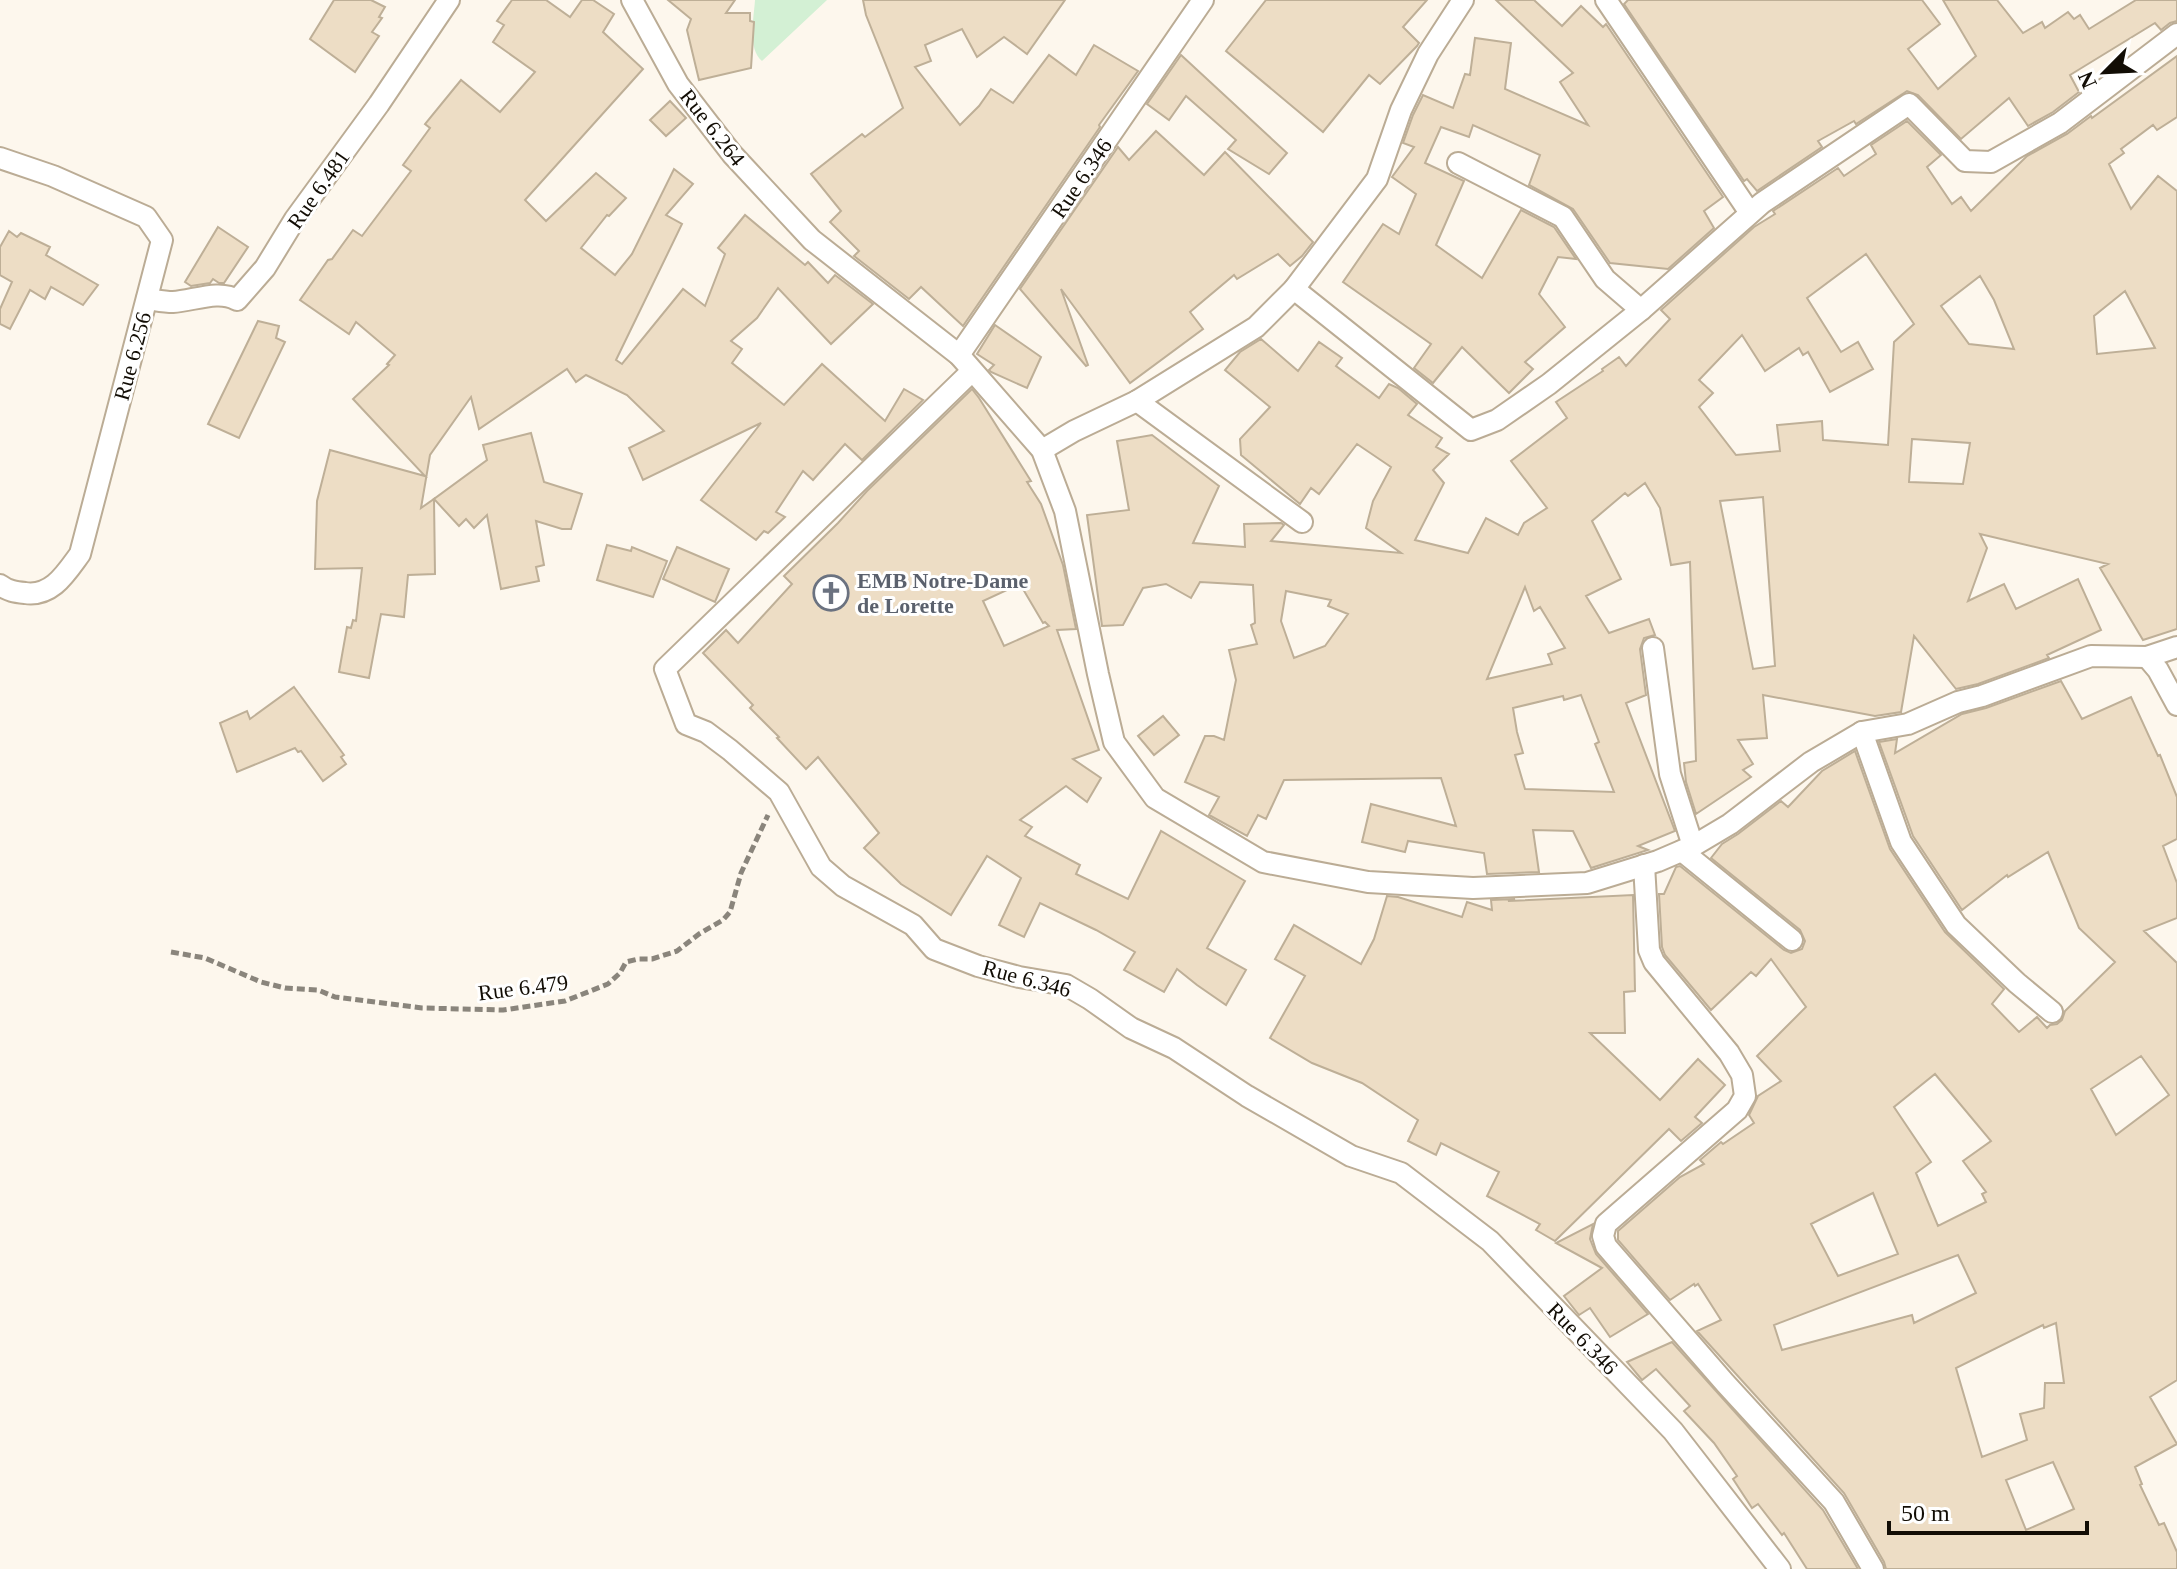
<svg xmlns="http://www.w3.org/2000/svg" width="2177" height="1569" font-family="Georgia,serif">
<style>
.green{fill:#d3f0d4}
.building{fill:#edddc5;stroke:#beaf97;stroke-width:2;fill-rule:evenodd}
.lines{fill:none;stroke-linecap:round;stroke-linejoin:round}
.minor-casing{stroke:#bbac95;stroke-width:24}
.path{stroke:#8a857c;stroke-width:5;stroke-dasharray:8 4;stroke-linecap:butt}
.minor{stroke:#fff;stroke-width:20}
.labels{text-anchor:middle;stroke-width:6;stroke-linejoin:round;paint-order:stroke}
.street-label{font-size:22px;fill:#120d05;stroke:#fff}
.worship-label{font-size:22px;font-weight:bold;fill:#5b616d;stroke:#fff;text-anchor:start}
</style>
<rect width="100%" height="100%" fill="#fdf7ed"/>
<path class="green" d="M755,0h72l-65,61c-15,-13 -8,-43 -7,-61z"/>
<g class="building">
<polygon points="334,0 371,0 385,7 379,17 382,18 372,32 379,36 355,72 310,39"/>
<polygon points="512,0 546,0 570,17 582,0 593,0 614,14 603,32 643,69 525,200 546,221 596,173 626,198 609,216 607,215 581,248 615,275 632,254 674,169 693,184 666,215 682,224 616,360 622,364 683,289 705,306 725,254 718,248 745,215 805,265 808,262 828,283 835,275 873,304 831,344 778,288 757,318 731,341 742,349 732,363 784,405 822,364 885,421 904,389 923,400 862,460 845,444 813,480 803,471 776,512 785,517 768,533 764,531 756,540 701,500 761,423 643,480 629,448 664,431 627,395 586,375 576,382 567,369 479,429 471,397 430,455 421,508 434,499 435,574 408,575 404,617 381,614 369,678 339,672 347,627 351,628 353,620 356,621 362,568 315,569 317,501 330,450 425,476 353,399 389,365 387,364 395,355 356,322 349,334 300,300 328,260 332,259 353,230 362,236 411,171 403,165 430,128 425,124 461,80 500,112 535,72 493,42 504,25 497,21"/>
<polygon points="668,0 735,0 726,13 750,13 750,21 754,22 751,68 699,80 687,30 691,19"/>
<polygon points="863,0 1065,0 1027,54 1004,37 977,57 962,29 925,45 931,61 915,67 960,125 979,106 991,89 1013,103 1049,55 1076,75 1094,45 1138,71 1099,125 1100,127 963,326 921,287 909,299 854,256 859,251 830,222 841,211 811,174 862,134 865,137 903,108 866,15"/>
<polygon points="1266,0 1427,0 1403,27 1419,43 1417,46 1380,84 1369,75 1323,132 1226,51"/>
<polygon points="1496,0 1534,0 1562,26 1581,6 1603,27 1606,24 1723,197 1704,211 1714,228 1668,269 1610,263 1573,209 1529,185 1540,155 1473,125 1469,137 1441,127 1425,163 1464,181 1436,245 1482,278 1521,210 1554,227 1576,259 1558,257 1539,294 1565,327 1525,362 1533,369 1509,393 1462,347 1433,383 1414,368 1431,344 1343,282 1383,224 1399,234 1416,194 1392,177 1414,147 1403,143 1413,115 1423,95 1453,108 1465,74 1470,75 1475,38 1511,43 1505,89 1588,125 1560,82 1573,73"/>
<polygon points="1628,0 1922,0 1940,24 1908,49 1938,89 1976,56 1943,0 1997,0 2023,33 2042,22 2045,28 2068,12 2074,19 2080,15 2089,29 2136,0 2177,0 2177,21 2170,23 2161,30 2155,23 2070,75 2079,92 2053,112 2028,126 2009,98 1961,139 1918,95 1907,91 1856,124 1854,121 1818,141 1822,147 1757,191 1747,179 1744,181 1624,4"/>
<polygon points="1181,55 1287,153 1269,174 1228,149 1236,140 1186,96 1169,120 1147,104"/>
<path d="M2177,56v61l-20,13 -4,-5 -32,24 3,4 -15,11 22,45 27,-33 19,15v438l-34,11 -43,-72 8,-4 -128,-30 7,14 -19,53 36,-17 12,25 62,-30 23,51 -54,25 2,3 -71,26 -22,5 -42,-53 -13,76 -26,4 -112,-21 4,43 -29,2 15,24 -10,6 8,7 -55,37 -10,-32 -2,-19 12,-2 -6,-199 -19,3 -11,-57 -15,-25 -17,13 -3,-3 -33,28 29,58 -35,17 23,37 40,-14 6,16 -11,3 -4,11 6,46 -20,8 49,128 -37,15 10,4 -57,18 -18,-37 -40,-1 6,42 -52,2 -3,-21 -76,-12 -3,11 -43,-10 9,-38 85,22 -15,-48 -157,2 -18,39 -8,-4 -11,21 -38,-21 10,-18 -34,-15 20,-46h9l10,4 12,-60 -7,-30 28,-6 -6,-19 4,-2 -2,-38 -53,-3 -9,16 -25,-14 -23,4 -20,37 -21,1 -15,-111 42,-5 -12,-69 35,-6 67,51 -26,57 52,4 -1,-23 37,-1 3,2 -13,16 130,12 -35,-25 7,-27 18,-34 -34,-23 -38,50 -8,-6 -11,16 -59,-49 -1,-16 30,-32 -45,-37 15,-18 21,-13 37,32 21,-29 23,16 -6,8 43,32 10,-14 9,4 19,16 -9,11 34,23 -6,9 13,7 -16,16 11,13 -29,57 53,13 18,-35 32,17 6,-12 23,-15 -36,-47 56,-43 -11,-16 47,-31 -1,-2 17,-12 7,9 44,-47 -9,-9 93,-83 21,-13 -2,-3 65,-43 6,8 32,-22 -5,-9 36,-24 34,34 -14,12 25,37 9,-7 10,14 56,-55 40,-22 24,-18 1,2zM1866,254l48,70 -20,18 -6,103 -65,-5 -1,-19 -45,4 3,26 -44,4 -37,-48 14,-14 -14,-13 43,-45 23,36 34,-23 4,7 5,-3 22,40 43,-23 -15,-27 -17,10 -34,-54zM1980,276l14,24 20,49 -45,-5 -28,-38zM2125,291l30,57 -58,6 -3,-38zM1912,439l58,4 -7,41 -54,-2zM1763,497l12,169 -22,3 -33,-168zM1525,587l9,24 6,-4 25,41 -17,6 4,10 -65,15zM1286,591l45,9 -3,6 20,8 -23,32 -31,12 -13,-37zM1581,695l18,47 -4,2 19,48 -89,-3 -10,-34 8,-2 -6,-21 -4,-24 50,-12 1,4z"/>
<polygon points="670,101 686,118 666,136 650,120"/>
<polygon points="1156,131 1204,175 1225,152 1313,242 1302,256 1290,266 1278,254 1237,279 1234,275 1190,312 1203,329 1130,383 1061,289 1088,365 1086,366 1020,289 1118,147 1129,160"/>
<polygon points="218,227 248,247 224,283 219,283 213,279 210,283 191,286 185,282"/>
<polygon points="9,231 17,237 21,233 50,247 46,255 98,285 83,305 51,287 45,299 30,290 10,329 0,324 0,309 12,282 0,275 0,247"/>
<polygon points="258,321 279,326 276,338 285,342 239,438 208,424"/>
<polygon points="995,325 1041,357 1027,388 991,372 989,370 994,365 977,354"/>
<path d="M972,389l7,9 52,83 -4,1 14,22 22,61 13,64 -19,1 42,120 -26,9 28,19 -14,24 -21,-16 -46,34 12,7 -7,9 55,29 -4,9 52,25 33,-68 84,50 -38,67 39,22 -20,35 -29,-20 -20,-16 -13,23 -40,-22 11,-18 -39,-22 -56,-27 -16,34 -25,-12 22,-47 -34,-22 -36,59 -50,-31 -37,-36 15,-15 -61,-76 -12,12 -29,-31 2,-1 -29,-29 3,-3 -50,-52 23,-23 12,13 54,-59 -8,-8 54,-53 29,-32zM1020,584l23,39 2,-1 4,4 -45,20 -21,-45z"/>
<polygon points="531,433 544,482 582,494 571,529 562,529 536,521 544,565 536,567 539,581 501,589 487,515 474,528 466,519 459,526 434,499 487,460 483,445"/>
<polygon points="607,545 631,551 632,547 667,561 653,597 597,580"/>
<polygon points="677,547 729,569 715,602 663,579"/>
<path d="M2061,681l21,38 49,-22 27,59 2,-1 17,42v42l-14,7 14,37v35l-33,13 33,32v417l-27,17 27,47 -42,23 7,17 -2,1 19,40 5,-2 13,29v17h-291l-2,-7 -40,-69 -147,-162 24,-11 -23,-36 -3,2 -1,-2 -24,16 -52,-60v-9l62,-54 24,-13 -4,-4 21,-18 2,2 31,-21 -5,-8 9,-19 23,-15 -24,-25 49,-49 -35,-48 -15,17 -5,-4 -40,38 -46,-55 -3,-8 -3,-53h5l12,-27 4,-1 104,84 7,3 11,-4 3,-8 -5,-11 -89,-72 11,-14 16,-10 43,-33 7,6 34,-36 33,-20 35,98 55,83 59,57 -12,15 27,28 18,-15 10,11 3,-3 7,-1 5,-4 3,-9 50,-49 -36,-34 -31,-76 -40,25 -1,-2 -45,35 -49,-74 -34,-94 18,-3 -2,14 67,-39 24,-6zM2141,1056l28,39 -53,40 -25,-46zM1935,1074l56,67 -28,20 23,31 -4,2 4,8 -48,24 -22,-53 15,-11 -37,-55zM1873,1193l25,61 -60,22 -27,-52zM1958,1255l18,38 -62,30 -2,-8 -130,35 -8,-25zM2056,1323l8,60h-19l-1,25 -24,6 7,26 -45,17 -26,-89 87,-43 1,3zM2053,1462l21,47 -48,21 -20,-50z"/>
<polygon points="294,687 344,755 341,757 346,764 323,781 301,751 298,752 295,748 237,772 220,723 247,711 250,719"/>
<polygon points="1163,716 1179,735 1154,755 1138,736"/>
<polygon points="1633,895 1635,991 1624,992 1625,1033 1590,1033 1660,1100 1698,1059 1725,1085 1695,1117 1702,1123 1681,1141 1669,1129 1555,1241 1536,1230 1540,1224 1487,1196 1499,1172 1441,1143 1436,1155 1408,1141 1418,1120 1362,1083 1312,1063 1270,1038 1305,976 1275,959 1294,925 1361,964 1374,939 1387,896 1398,897 1462,917 1467,902 1492,910 1491,900 1515,899 1508,901"/>
<polygon points="1593,1224 1590,1239 1596,1254 1648,1314 1610,1337 1590,1308 1579,1315 1564,1296 1602,1268 1556,1243"/>
<polygon points="1672,1342 1823,1510 1858,1569 1807,1569 1784,1533 1782,1535 1758,1504 1752,1508 1733,1479 1737,1476 1714,1443 1684,1411 1690,1406 1656,1369 1642,1380 1627,1362"/>
</g>
<g class="lines">
<defs>
<g id="minor">
<polyline points="632,0 678,84 732,154 812,240 959,355 1042,450 1065,511 1098,674 1114,742 1155,798 1263,862 1368,882 1473,888 1587,883 1658,861 1693,846 1730,824 1811,762 1862,732 1908,724 1958,702 1982,696 2091,656 2147,657 2177,647"/>
<polyline points="1606,0 1750,213"/>
<path d="M0,158l53,18 93,41 16,23 -82,314c-14,19 -28,43 -55,39 -10,-1 -17,-2 -25,-8"/>
<polyline points="1458,163 1563,217 1605,279 1641,310"/>
<polyline points="1294,289 1471,430 1497,420 1549,384 1641,310 1762,203 1909,104 1965,161 1991,162 2060,123 2177,34"/>
<path d="M147,299c8,1 17,3 26,3 20,-1 46,-13 64,-2l28,-32 30,-49 84,-115 70,-104"/>
<polyline points="959,355 1203,0"/>
<polyline points="972,371 665,669 686,724 706,732 730,750 779,792 821,867 843,886 913,925 934,949 978,966 1019,977 1066,985 1090,999 1131,1028 1174,1048 1247,1096 1351,1156 1401,1173 1490,1241 1673,1431 1780,1569"/>
<polyline points="1137,401 1302,522"/>
<polyline points="1042,450 1074,431 1137,401 1256,327 1294,289 1377,179 1401,110 1428,54 1463,0"/>
<polyline points="1653,648 1670,774 1693,846"/>
<polyline points="2147,657 2158,670 2177,705"/>
<polyline points="1862,732 1901,842 1956,925 2017,983 2052,1012"/>
<polyline points="1682,851 1792,940"/>
<polyline points="1644,865 1649,950 1654,962 1729,1053 1742,1075 1745,1096 1737,1110 1606,1224 1603,1236 1606,1246 1725,1383 1834,1502 1873,1569"/>
</g>
</defs>
<use href="#minor" class="minor-casing"/>
<polyline class="path" points="171,952 205,958 261,982 285,988 318,990 335,997 422,1008 503,1010 565,1001 608,984 620,973 626,962 638,959 652,959 677,951 699,934 723,920 730,912 741,873 768,815"/>
<use href="#minor" class="minor"/>
</g>
<defs>
<symbol id="church-ring" viewBox="-11 -11 22 22"><circle r="9.5" fill="#fff" stroke="#6b7280" stroke-width="1.5"/><path d="M-1.2-6h2.4v3.5h3.3v2.4h-3.3V6h-2.4V-.1h-3.3v-2.4h3.3Z" fill="#6b7280"/></symbol>
</defs>
<g fill-rule="evenodd">
<use href="#church-ring" x="811" y="573" width="40" height="40"/>
</g>
<g class="labels">
<g class="street-label">
<text transform="translate(713 127) rotate(52)" y="8">Rue 6.264</text>
<text transform="translate(1081 178) rotate(-56)" y="8">Rue 6.346</text>
<text transform="translate(318 189) rotate(-55)" y="8">Rue 6.481</text>
<text transform="translate(132 356) rotate(-75)" y="8">Rue 6.256</text>
<text transform="translate(1027 978) rotate(15)" y="8">Rue 6.346</text>
<text transform="translate(523 987) rotate(-7)" y="8">Rue 6.479</text>
<text transform="translate(1583 1338) rotate(46)" y="8">Rue 6.346</text>
</g>
<g class="worship-label">
<text x="857" y="588">EMB Notre-Dame<tspan x="857" dy="25">de Lorette</tspan></text>
</g>
</g>
<g transform="translate(2105 72) rotate(246)" stroke="#ffffff" stroke-width="6" paint-order="stroke">
<path d="M0-6L14 30L0 20L-14 30Z" fill="#120d05"/>
<text y="-12" font-size="22" font-weight="bold" text-anchor="middle" fill="#120d05">N</text>
</g>
<path d="M1889 1521v12h198v-12" fill="none" stroke="#120d05" stroke-width="4"/>
<text x="1901" y="1521" font-size="24" fill="#120d05" stroke="#ffffff" stroke-width="6" paint-order="stroke">50 m</text>
</svg>
